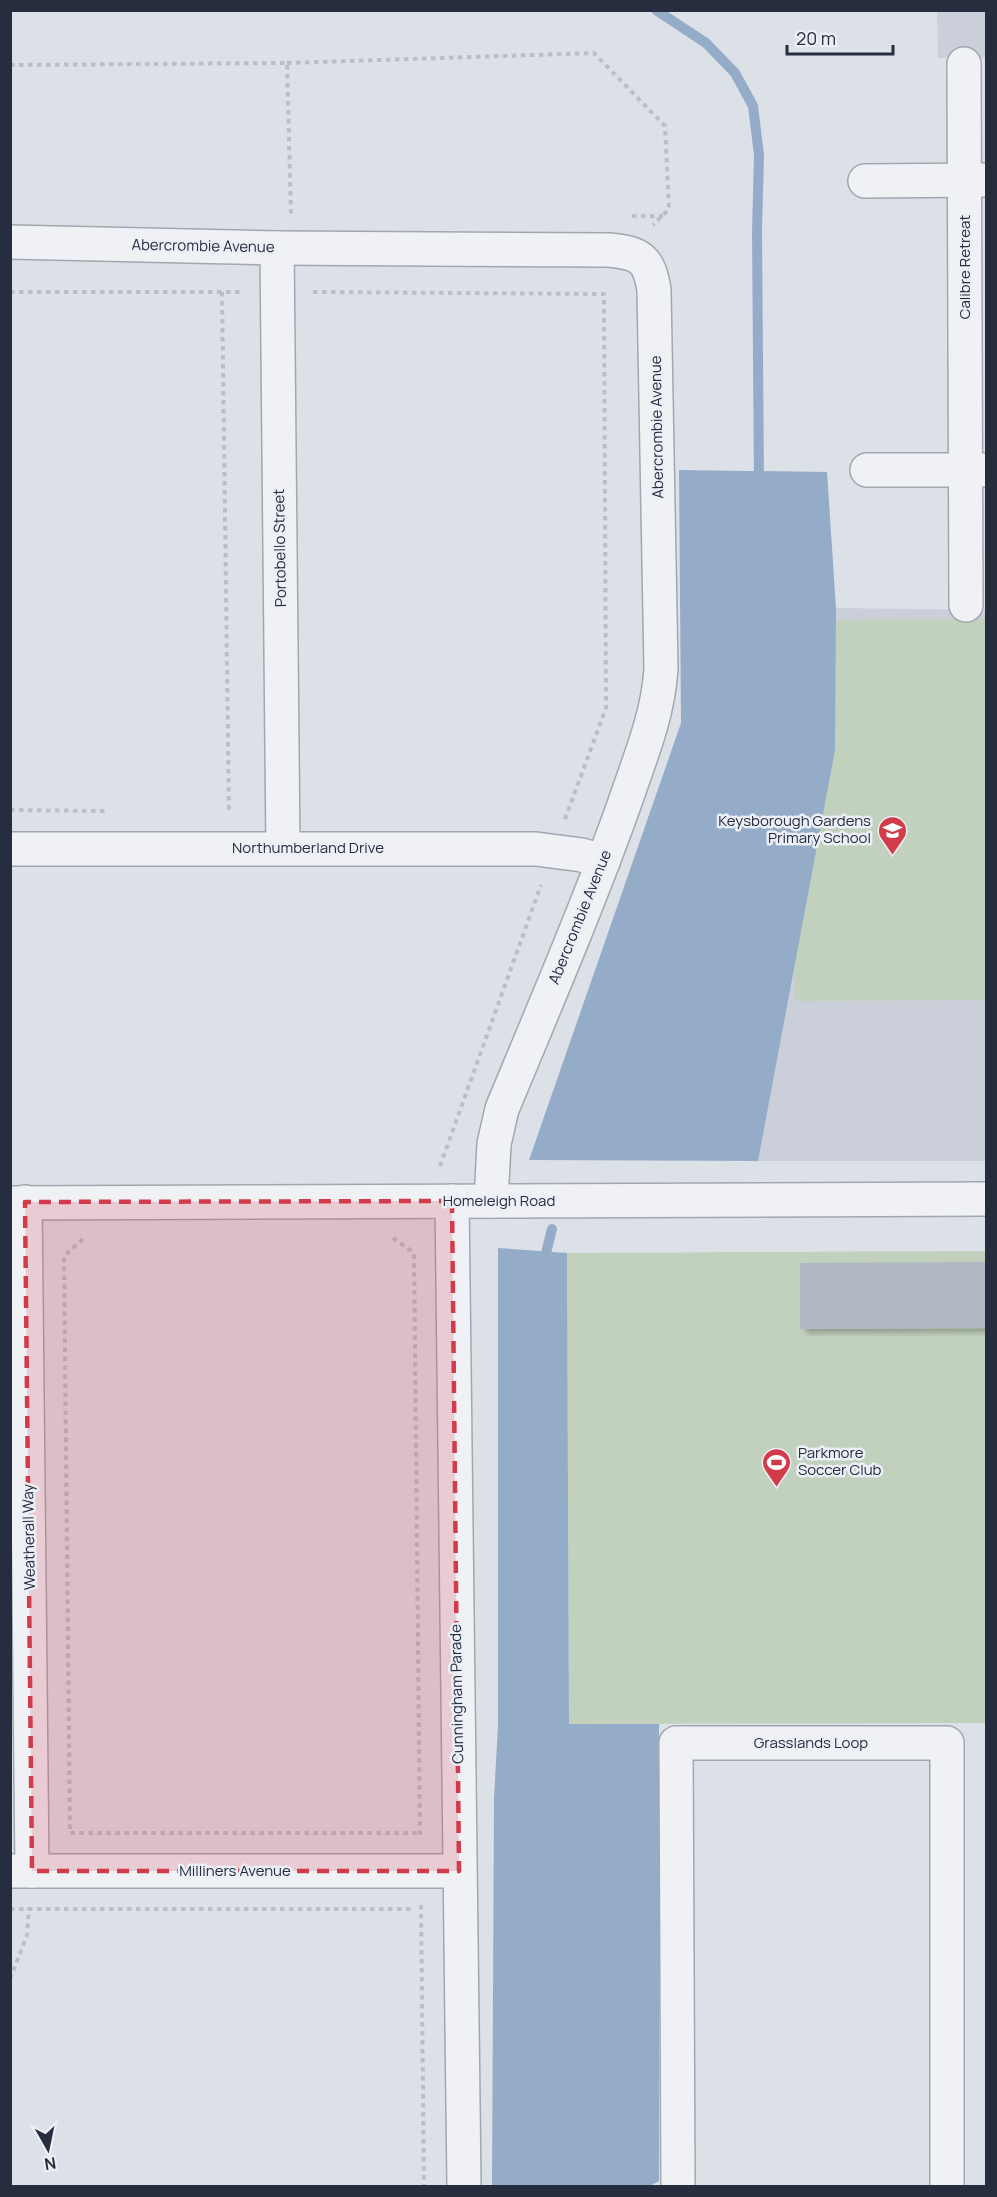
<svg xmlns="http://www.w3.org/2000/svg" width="997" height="2197" font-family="Manrope,sans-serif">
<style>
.built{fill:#cacfd9}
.green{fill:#c1d1bd}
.water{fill:#95acc9}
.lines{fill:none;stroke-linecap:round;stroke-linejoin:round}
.stream{stroke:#95acc9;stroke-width:10}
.building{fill:#b3b9c4;filter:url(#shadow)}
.minor-casing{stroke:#a1a7b1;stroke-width:36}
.path{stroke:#babec5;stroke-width:4;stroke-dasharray:4.5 4.5;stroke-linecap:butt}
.minor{stroke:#eff1f5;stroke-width:33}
.marked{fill:#d23b4a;fill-opacity:0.2;stroke:#d23b4a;stroke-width:4.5;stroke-dasharray:12 8;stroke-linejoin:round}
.labels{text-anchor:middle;stroke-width:5;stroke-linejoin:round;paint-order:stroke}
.street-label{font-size:15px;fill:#252d3e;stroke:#eceff5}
.poi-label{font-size:15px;fill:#252d3e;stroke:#eceff5;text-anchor:end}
</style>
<defs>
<filter id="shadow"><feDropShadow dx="6" dy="4" stdDeviation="3" flood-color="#0004"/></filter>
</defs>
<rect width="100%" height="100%" fill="#dce0e7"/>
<g class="built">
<polygon points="937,11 986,11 986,58 938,58"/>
<polygon points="836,608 986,610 986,1161 758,1161 759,961 835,750"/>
</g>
<g class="green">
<polygon points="986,619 986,1000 795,1001 794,620"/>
<polygon points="986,1251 986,1723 569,1724 567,1253"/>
</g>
<g class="water">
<polygon points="679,470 827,472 836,608 835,750 758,1161 529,1160 681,723"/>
<polygon points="498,1248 567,1253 569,1724 659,1724 659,2181 650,2186 492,2186 494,1799 498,1725"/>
</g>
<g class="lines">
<g class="stream">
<polyline points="656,10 706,43 735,73 753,106 759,155 757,231 759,484"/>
<polyline points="543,1265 552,1229"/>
</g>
</g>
<polygon class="building" points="986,1262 986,1328 800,1329 800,1263"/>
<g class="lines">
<defs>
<g id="minor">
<polyline points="964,64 966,605"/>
<polyline points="865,181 985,180"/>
<path d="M10,242l267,6 332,2c31,3 40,8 45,40l7,379c-3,48 -22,91 -37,136 -37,103 -80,203 -122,304l-8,35 -3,57"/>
<polyline points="277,248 283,848"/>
<polyline points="867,470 986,470"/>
<polyline points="10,849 536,849 582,855 603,862"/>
<polyline points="452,1201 464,2186"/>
<polyline points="25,1202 32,1871"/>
<polyline points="10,1203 986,1199"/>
<polyline points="11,1871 459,1871"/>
<polyline points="678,2186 676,1743 947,1743 947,2186"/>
</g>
</defs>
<use href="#minor" class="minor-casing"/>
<g class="path">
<polyline points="287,63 594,53 665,126 669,209 653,225"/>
<polyline points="10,65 287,63 291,214"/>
<polyline points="632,216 663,216"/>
<polyline points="10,292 242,292"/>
<polyline points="222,292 229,813"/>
<polyline points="313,292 604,294 606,708 565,819"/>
<polyline points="10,810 105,811"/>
<polyline points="440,1166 541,885"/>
<polyline points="393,1238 414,1253 420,1838"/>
<polyline points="83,1239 64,1256 70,1833 420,1833"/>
<polyline points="421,1905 424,2186"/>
<polyline points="10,1909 414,1909"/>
<polyline points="10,1979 27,1935 29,1908"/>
</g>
<use href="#minor" class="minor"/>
</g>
<path class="marked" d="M452,1201l7,670h-427l-7,-669z"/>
<defs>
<symbol id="school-pin" viewBox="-11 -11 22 30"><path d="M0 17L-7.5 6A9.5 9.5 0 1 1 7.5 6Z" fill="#d23b4a" stroke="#eceff5"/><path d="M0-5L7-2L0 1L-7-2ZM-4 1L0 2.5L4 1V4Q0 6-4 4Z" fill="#fff"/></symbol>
<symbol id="stadium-pin" viewBox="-11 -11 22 30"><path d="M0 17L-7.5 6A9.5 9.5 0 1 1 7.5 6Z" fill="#d23b4a" stroke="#eceff5"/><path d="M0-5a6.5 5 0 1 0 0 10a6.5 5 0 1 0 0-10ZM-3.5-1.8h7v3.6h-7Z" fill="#fff"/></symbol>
</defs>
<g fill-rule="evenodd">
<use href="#school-pin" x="876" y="814" width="33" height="45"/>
<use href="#stadium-pin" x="760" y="1446" width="33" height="45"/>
</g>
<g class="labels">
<g class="street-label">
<text transform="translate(203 246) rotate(1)" y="5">Abercrombie Avenue</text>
<text transform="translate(965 267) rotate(-90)" y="5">Calibre Retreat</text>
<text transform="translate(657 427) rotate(-91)" y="5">Abercrombie Avenue</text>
<text transform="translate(280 548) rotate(-91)" y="5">Portobello Street</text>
<text x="308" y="853">Northumberland Drive</text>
<text transform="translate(580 917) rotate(-68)" y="5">Abercrombie Avenue</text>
<text x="499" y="1206">Homeleigh Road</text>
<text transform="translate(29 1537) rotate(-91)" y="5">Weatherall Way</text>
<text transform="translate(457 1694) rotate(-91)" y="5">Cunningham Parade</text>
<text x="811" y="1748">Grasslands Loop</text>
<text x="235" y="1876">Milliners Avenue</text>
</g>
<g class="poi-label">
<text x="871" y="826">Keysborough Gardens<tspan x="871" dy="17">Primary School</tspan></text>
<text x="798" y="1458" text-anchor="start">Parkmore<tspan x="798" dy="17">Soccer Club</tspan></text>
</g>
</g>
<rect width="997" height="2197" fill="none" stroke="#252d3e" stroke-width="24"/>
<g transform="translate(48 2149) rotate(171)" stroke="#eceff5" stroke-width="4.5" paint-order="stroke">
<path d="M0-4.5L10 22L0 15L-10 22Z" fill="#252d3e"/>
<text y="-9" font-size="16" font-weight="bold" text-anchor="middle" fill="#252d3e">N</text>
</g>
<path d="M787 45v9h106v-9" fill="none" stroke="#252d3e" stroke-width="3"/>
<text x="796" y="45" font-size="18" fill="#252d3e" stroke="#eceff5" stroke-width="4.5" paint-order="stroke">20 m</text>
</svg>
